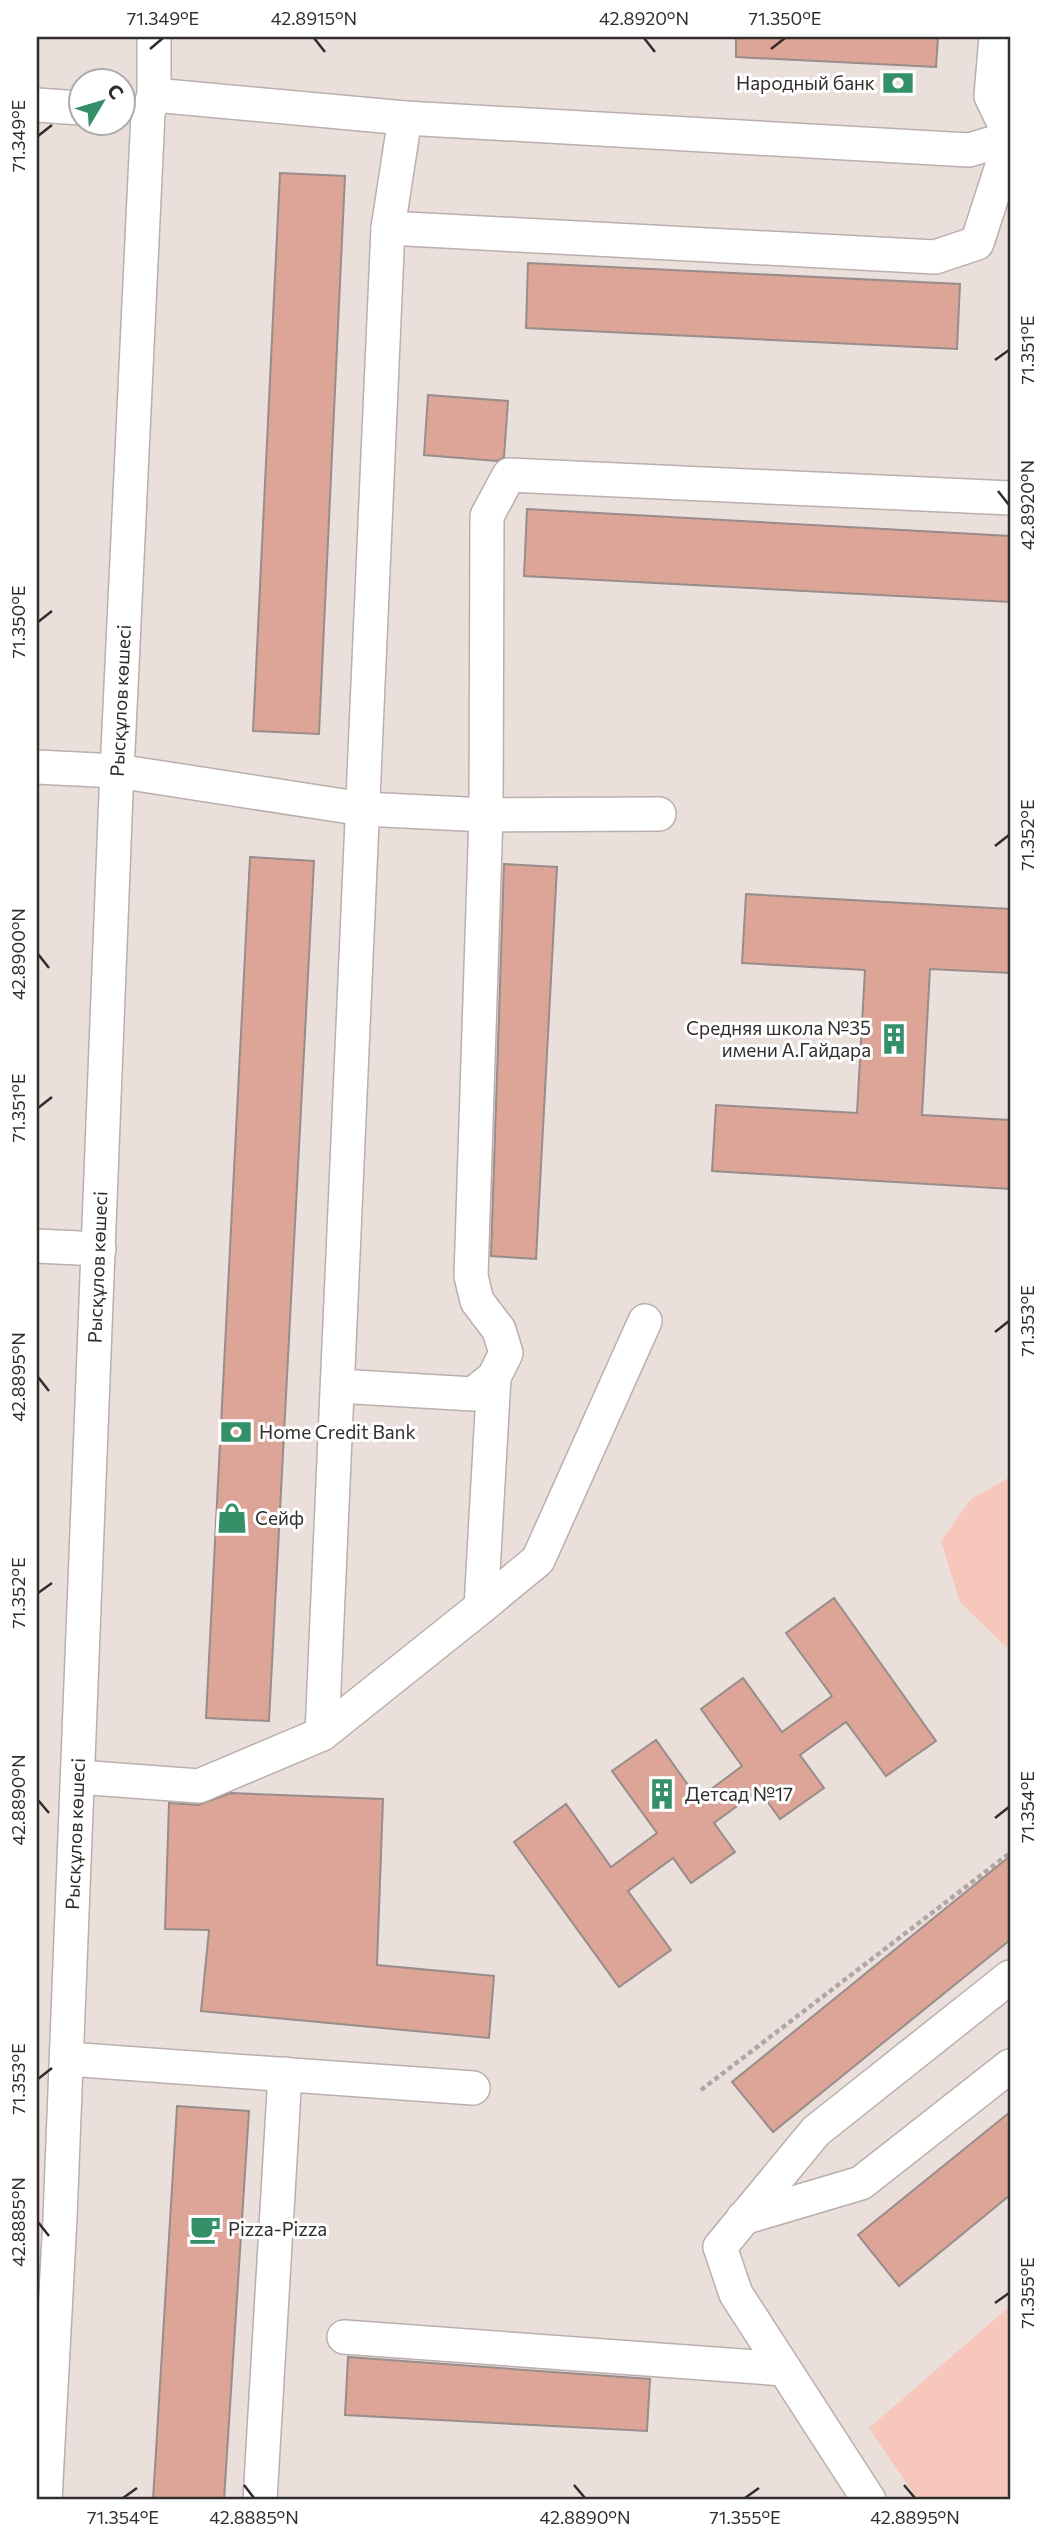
<svg xmlns="http://www.w3.org/2000/svg" width="1047" height="2537" font-family="Commissioner,sans-serif">
<style>
.green{fill:#f8c7bb}
.building{fill:#dda597;stroke:#978d8a;stroke-width:2}
.lines{fill:none;stroke-linecap:round;stroke-linejoin:round}
.minor-casing{stroke:#baafac;stroke-width:36}
.path{stroke:#b0a6a4;stroke-width:4.5;stroke-dasharray:5 3.5;stroke-linecap:butt}
.minor{stroke:#fff;stroke-width:33}
.ticks{fill:none;stroke:#322d2c;stroke-width:2.5}
.labels{text-anchor:middle;stroke-width:6;stroke-linejoin:round;paint-order:stroke}
.poi-label{font-size:19px;fill:#322d2c;stroke:#fff;text-anchor:start}
.street-label{font-size:19px;fill:#322d2c;stroke:#fff}
.neatline{fill:none;stroke:#322d2c;stroke-width:2.5}
.ticks-label{font-size:18px;text-anchor:middle;fill:#322d2c}
</style>
<rect width="100%" height="100%" fill="#ebdfdc"/>
<g class="green">
<polygon points="1010,1477 1010,1647 1006,1647 960,1602 941,1541 971,1499"/>
<polygon points="1010,2306 1010,2500 918,2500 869,2428"/>
</g>
<g class="building">
<polygon points="736,37 938,37 936,67 736,57"/>
<polygon points="280,173 345,176 319,734 253,731"/>
<polygon points="528,263 960,284 957,349 526,328"/>
<polygon points="428,395 508,401 504,457 497,461 424,455"/>
<polygon points="527,509 1010,536 1010,602 524,576"/>
<polygon points="250,857 314,861 269,1721 206,1718"/>
<polygon points="504,864 557,867 536,1259 491,1256"/>
<polygon points="746,894 1010,909 1010,973 930,969 922,1115 1010,1120 1010,1189 712,1171 716,1105 857,1113 865,970 742,963"/>
<polygon points="834,1598 936,1741 886,1776 846,1722 800,1755 824,1788 780,1819 759,1790 714,1823 735,1852 691,1883 673,1858 628,1891 671,1950 619,1987 514,1842 566,1804 611,1867 657,1833 612,1771 656,1740 698,1799 742,1766 701,1709 743,1678 782,1732 832,1696 786,1633"/>
<polygon points="231,1793 383,1799 377,1965 494,1976 489,2038 201,2011 209,1930 165,1929 169,1803 198,1805"/>
<polygon points="1010,1856 1010,1940 773,2132 732,2082"/>
<polygon points="177,2106 249,2111 224,2500 153,2500"/>
<polygon points="1010,2112 1010,2195 899,2286 858,2235"/>
<polygon points="348,2357 650,2379 647,2431 345,2415"/>
</g>
<g class="lines">
<defs>
<g id="minor">
<polyline points="996,37 991,96 1010,136"/>
<polyline points="154,95 405,118 969,150 1010,138"/>
<polyline points="37,105 80,108"/>
<polyline points="388,228 935,257 977,243 1010,141"/>
<polyline points="37,767 117,771 363,809 486,815 659,814"/>
<polyline points="37,1246 99,1249"/>
<polyline points="338,1386 473,1394 494,1377 506,1353 499,1330 477,1301 471,1276 486,815 487,516 509,475 1010,498"/>
<polyline points="481,1607 494,1377"/>
<polyline points="322,1734 388,228 405,118"/>
<polyline points="78,1777 199,1786 322,1734 481,1607 538,1560 645,1321"/>
<polyline points="67,2059 473,2088"/>
<polyline points="743,2218 861,2183 1010,2066"/>
<polyline points="344,2337 784,2369"/>
<path id="s1" d="M45,2500l15,-282 56,-1425 32,-680 6,-18v-58"/>
<polyline points="260,2500 285,2074"/>
<polyline points="869,2500 736,2294 720,2247 816,2131 1010,1977"/>
</g>
</defs>
<use href="#minor" class="minor-casing"/>
<polyline class="path" points="701,2090 1010,1853"/>
<use href="#minor" class="minor"/>
</g>
<path class="ticks" d="M314,38l11,14M644,38l11,14M150,49l13,-11M771,49l14,-11M38,136l14,-11M995,360l14,-10M998,491l11,14M38,622l14,-11M995,846l14,-11M38,954l11,14M38,1108l14,-11M995,1332l14,-11M38,1377l11,14M38,1593l14,-10M38,1800l11,13M995,1818l14,-11M38,2079l14,-11M38,2222l11,14M995,2303l14,-10M244,2485l10,13M574,2485l11,13M904,2485l11,13M123,2498l14,-10M745,2498l14,-10"/>
<defs>
<symbol id="bank-bare" viewBox="-9 -9 18 18"><path d="M-6-4H6V4H-6ZM0-2.3a2.3 2.3 0 1 0 0 4.6a2.3 2.3 0 1 0 0-4.6Z" fill="#339068" stroke="#fff" stroke-width="2.5" paint-order="stroke"/></symbol>
<symbol id="building-bare" viewBox="-9 -9 18 18"><path d="M-4-6H4V6H1V3H-1V6H-4ZM-2.5-4.3h1.7v1.8h-1.7ZM.8-4.3h1.7v1.8H.8ZM-2.5-1h1.7V.8h-1.7ZM.8-1h1.7V.8H.8Z" fill="#339068" stroke="#fff" stroke-width="2.5" paint-order="stroke"/></symbol>
<symbol id="shop-bare" viewBox="-9 -9 18 18"><path d="M-5-2.5h2.3a2.7 3.5 0 0 1 5.4 0H5L5.5 6h-11ZM-1.5-2.5h3a1.5 2.3 0 0 0-3 0Z" fill="#339068" stroke="#fff" stroke-width="2.5" paint-order="stroke"/></symbol>
<symbol id="cafe-bare" viewBox="-9 -9 18 18"><path d="M-5.5-4.5H6V0H3Q3 3.5 0 3.5H-2.5Q-5.5 3.5-5.5 0ZM3-3.2v2h1.7v-2ZM-6 4.5H4V6H-6Z" fill="#339068" stroke="#fff" stroke-width="2.5" paint-order="stroke"/></symbol>
</defs>
<g fill-rule="evenodd">
<use href="#bank-bare" x="876" y="61" width="44" height="44"/>
<use href="#building-bare" x="872" y="1017" width="44" height="44"/>
<use href="#bank-bare" x="214" y="1410" width="44" height="44"/>
<use href="#shop-bare" x="210" y="1496" width="44" height="44"/>
<use href="#building-bare" x="640" y="1772" width="44" height="44"/>
<use href="#cafe-bare" x="183" y="2207" width="44" height="44"/>
</g>
<g class="labels">
<g class="poi-label">
<text x="875" y="90" text-anchor="end">Народный банк</text>
<text x="871" y="1035" text-anchor="end">Средняя школа №35<tspan x="871" dy="22">имени А.Гайдара</tspan></text>
<text x="259" y="1439">Home Credit Bank</text>
<text x="255" y="1525">Сейф</text>
<text x="685" y="1801">Детсад №17</text>
<text x="228" y="2236">Pizza-Pizza</text>
</g>
<g class="street-label">
<text dy="7" stroke="none"><textPath href="#s1" startOffset="1801">Рысқұлов көшесі</textPath></text>
<text dy="7" stroke="none"><textPath href="#s1" startOffset="1234">Рысқұлов көшесі</textPath></text>
<text dy="7" stroke="none"><textPath href="#s1" startOffset="667">Рысқұлов көшесі</textPath></text>
</g>
</g>
<rect width="1047" height="2537" fill="none" stroke="#ffffff" stroke-width="77"/>
<g transform="translate(102 102) rotate(52)"><circle r="33" fill="#ffffff" stroke="#adabab" stroke-width="2"/>
<path d="M0-5L12 26L0 18L-12 26Z" fill="#339068"/>
<text y="-10" font-size="19" font-weight="bold" text-anchor="middle" fill="#322d2c">С</text>
</g>
<rect x="38" y="38" width="971" height="2460" class="neatline"/>
<g class="ticks-label">
<text x="163" y="25">71.349°E</text>
<text x="314" y="25">42.8915°N</text>
<text x="644" y="25">42.8920°N</text>
<text x="785" y="25">71.350°E</text>
<text transform="translate(19 136) rotate(-90)" y="6">71.349°E</text>
<text transform="translate(1028 350) rotate(-90)" y="6">71.351°E</text>
<text transform="translate(1028 505) rotate(-90)" y="6">42.8920°N</text>
<text transform="translate(19 622) rotate(-90)" y="6">71.350°E</text>
<text transform="translate(1028 835) rotate(-90)" y="6">71.352°E</text>
<text transform="translate(19 954) rotate(-90)" y="6">42.8900°N</text>
<text transform="translate(19 1108) rotate(-90)" y="6">71.351°E</text>
<text transform="translate(1028 1321) rotate(-90)" y="6">71.353°E</text>
<text transform="translate(19 1377) rotate(-90)" y="6">42.8895°N</text>
<text transform="translate(19 1593) rotate(-90)" y="6">71.352°E</text>
<text transform="translate(19 1800) rotate(-90)" y="6">42.8890°N</text>
<text transform="translate(1028 1807) rotate(-90)" y="6">71.354°E</text>
<text transform="translate(19 2079) rotate(-90)" y="6">71.353°E</text>
<text transform="translate(19 2222) rotate(-90)" y="6">42.8885°N</text>
<text transform="translate(1028 2293) rotate(-90)" y="6">71.355°E</text>
<text x="123" y="2524">71.354°E</text>
<text x="254" y="2524">42.8885°N</text>
<text x="585" y="2524">42.8890°N</text>
<text x="745" y="2524">71.355°E</text>
<text x="915" y="2524">42.8895°N</text>
</g>
</svg>
